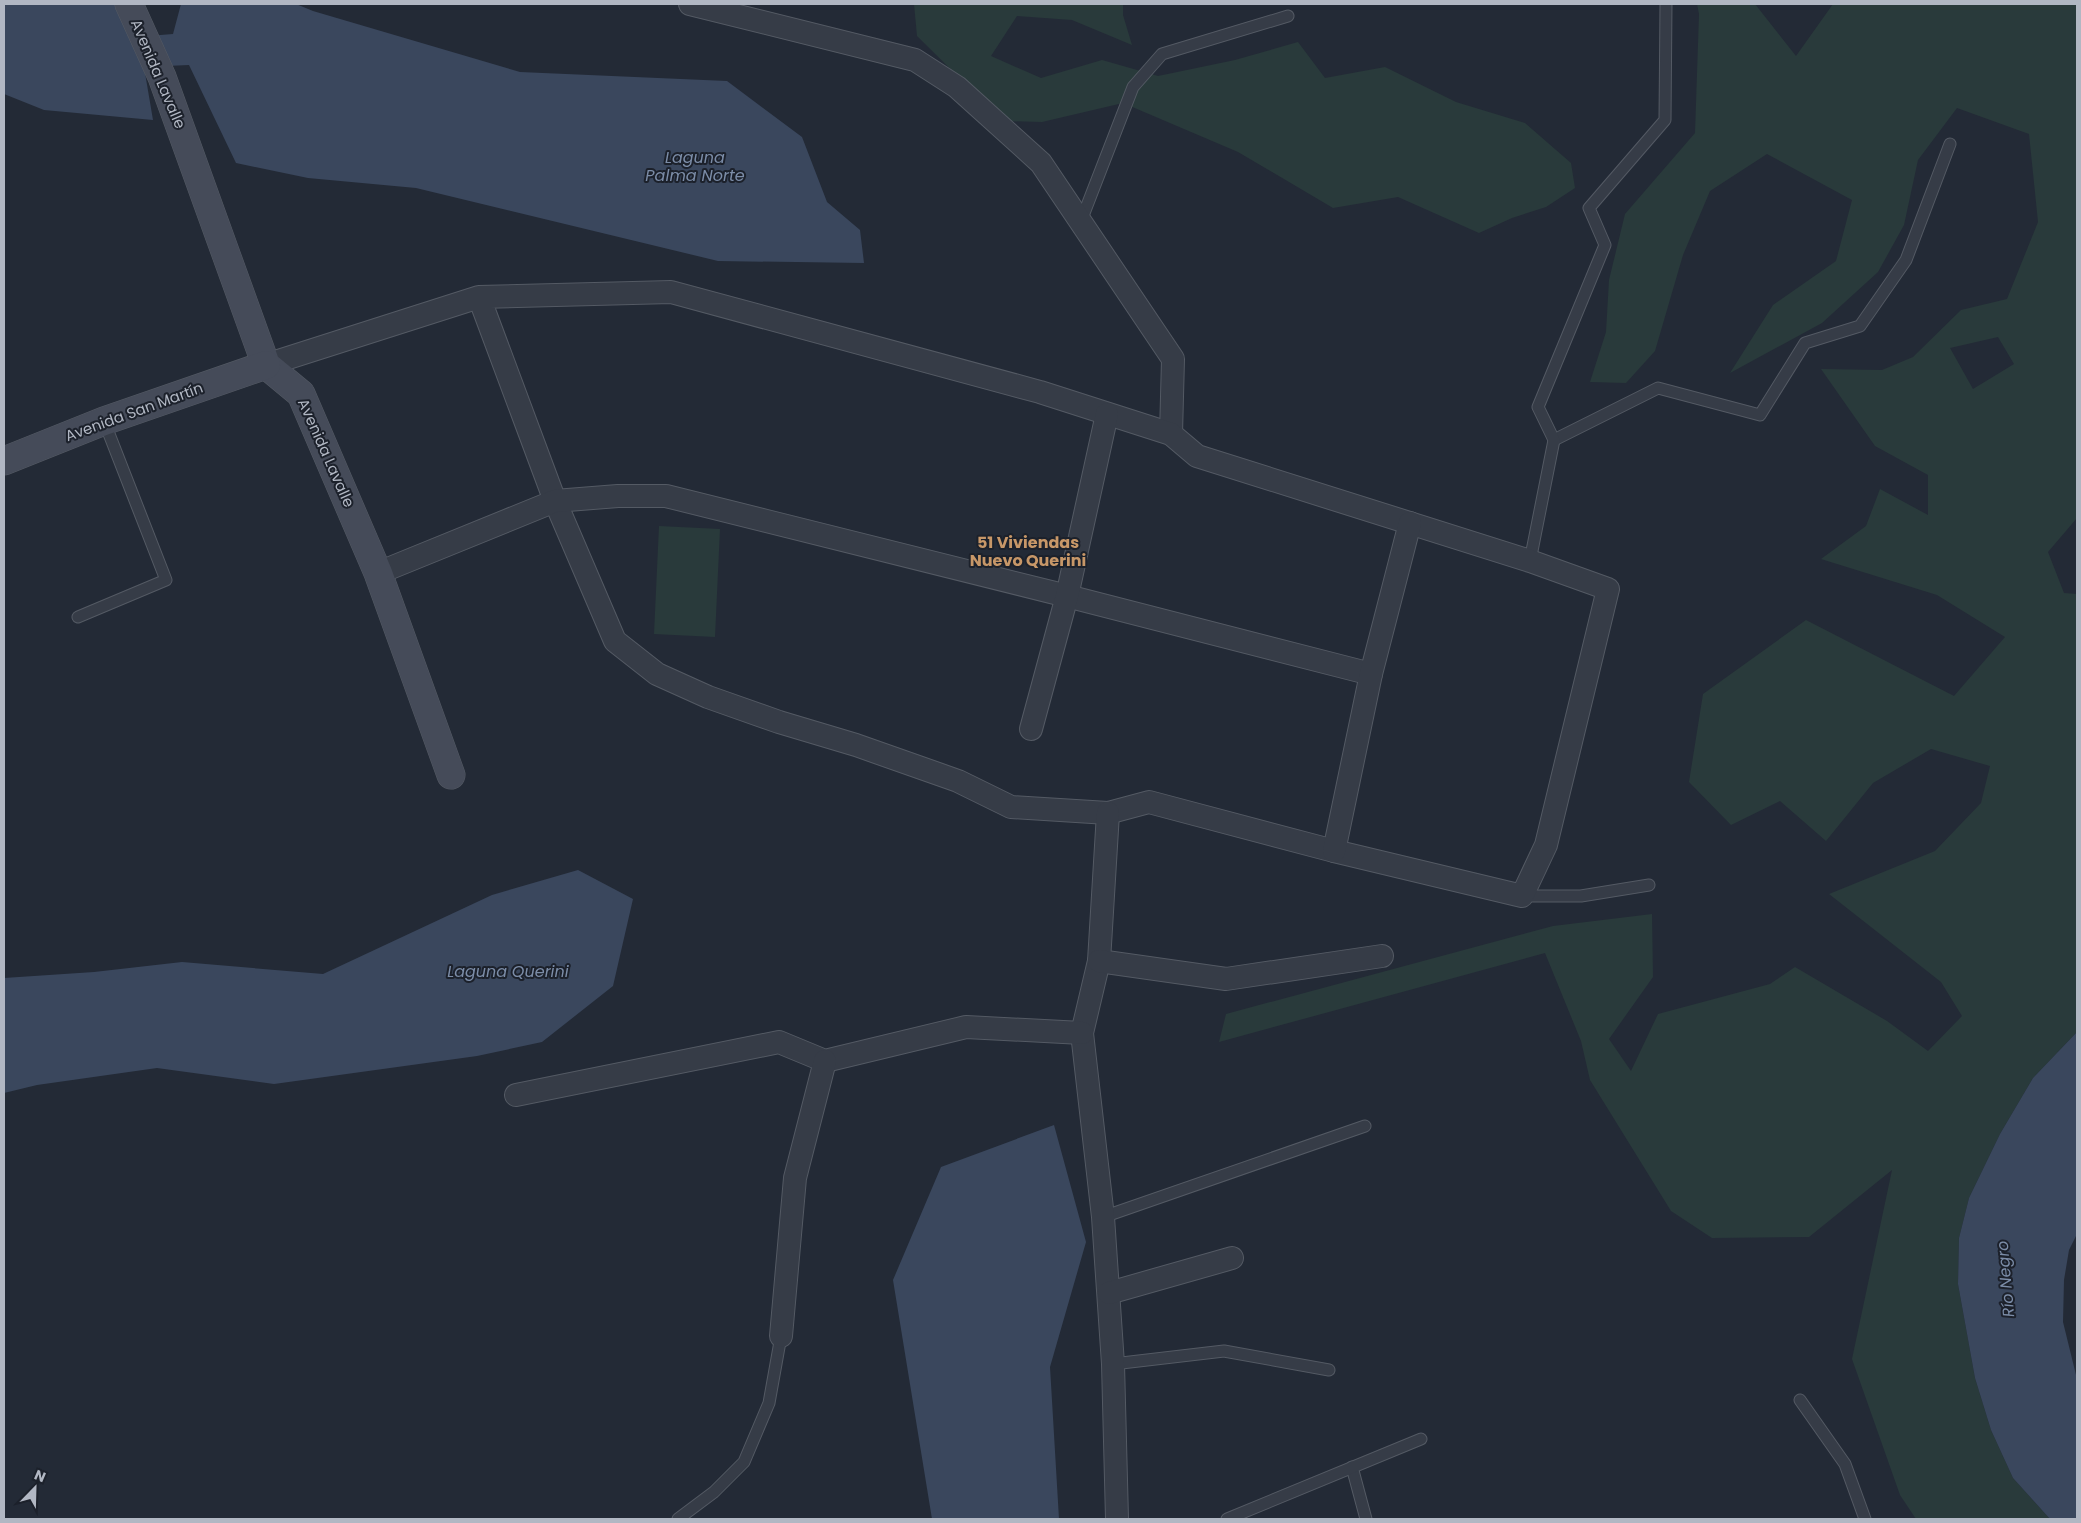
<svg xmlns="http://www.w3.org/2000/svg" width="2081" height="1523" font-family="Poppins,sans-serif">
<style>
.green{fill:#293a3b;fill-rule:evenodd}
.water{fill:#3a475d}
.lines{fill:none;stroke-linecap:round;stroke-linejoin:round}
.lane-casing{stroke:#545a64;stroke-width:13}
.street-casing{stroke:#545a64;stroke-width:24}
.secondary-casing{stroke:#545a64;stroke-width:29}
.lane{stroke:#363c47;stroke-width:11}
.street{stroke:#363c47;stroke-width:22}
.secondary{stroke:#454b59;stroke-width:28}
.labels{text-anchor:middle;stroke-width:4;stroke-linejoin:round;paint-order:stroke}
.street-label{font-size:15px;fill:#b1b7c3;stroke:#1c212b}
.water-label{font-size:16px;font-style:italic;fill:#7c8da8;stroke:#1c212b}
.neighbourhood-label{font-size:16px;font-weight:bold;fill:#c79768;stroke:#1c212b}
</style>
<rect width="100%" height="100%" fill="#232a36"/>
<g class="green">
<polygon points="914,4 1123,4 1123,15 1132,45 1072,20 1017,16 991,56 1041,78 1102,60 1158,76 1235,60 1298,42 1325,78 1385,67 1456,102 1525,123 1571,163 1575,188 1546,207 1512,218 1479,233 1398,197 1333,208 1238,152 1123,103 1042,122 1003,121 917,36"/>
<path d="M1697,4h58l41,52 37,-52h244v514l-29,34 16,41 13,1v438l-44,46 -33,56 -31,64 -10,40 -1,46 17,94 16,52 22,48 37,41h-134l-16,-24 -48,-136 40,-189 -83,67 -97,1 -41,-27 -81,-131 -9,-39 -36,-88 -326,89 7,-28 327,-88 99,-12 1,63 -44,62 22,32 27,-57 112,-30 25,-17 92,54 41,30 34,-35 -21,-34 -112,-88 106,-43 46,-48 9,-37 -59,-17 -58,34 -47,58 -46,-40 -49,24 -42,-43 14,-88 103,-74 148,76 51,-59 -68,-42 -116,-36 45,-33 14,-37 48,26v-40l-53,-29 -54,-77 61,1 31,-13 48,-47 46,-11 31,-77 -9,-88 -72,-26 -39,52 -14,65 -26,47 -56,51 -92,50 43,-68 63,-44 16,-61 -85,-46 -57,37 -27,64 -28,96 -29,32 -36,-1 16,-50 3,-52 16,-66 70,-81 4,-119zM1998,337l16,27 -41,25 -23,-41z"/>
<polygon points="659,526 720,529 715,637 654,634"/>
</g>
<g class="water">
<polygon points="4,4 118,4 135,37 173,34 181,4 296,4 313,11 520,72 727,81 802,137 827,202 860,230 864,263 718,261 416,188 308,178 236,163 189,65 144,67 153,120 44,110 4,94"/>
<polygon points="578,870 633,899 613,986 542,1042 477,1056 274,1084 157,1068 37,1085 4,1093 4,978 94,972 182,962 323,974 492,895"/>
<polygon points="2077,1032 2077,1234 2069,1250 2064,1280 2063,1322 2077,1379 2077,1519 2050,1519 2013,1478 1991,1430 1975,1378 1958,1284 1959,1238 1969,1198 2000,1134 2033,1078"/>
<polygon points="1054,1125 1086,1242 1050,1367 1059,1519 932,1519 893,1280 941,1167"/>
</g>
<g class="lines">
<defs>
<g id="lane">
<polyline points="1081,221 1133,87 1162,54 1288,16"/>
<polyline points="1554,440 1658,388 1760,415 1805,343 1860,326 1906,260 1950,144"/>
<polyline points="1530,561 1554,440 1538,407 1605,245 1589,208 1665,120 1666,4"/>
<polyline points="78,617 166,580 104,421"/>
<polyline points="1522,896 1581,896 1649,885"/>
<polyline points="1103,1217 1365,1126"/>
<polyline points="1113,1364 1224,1351 1329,1370"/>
<polyline points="1800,1400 1845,1464 1865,1519"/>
<polyline points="1352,1467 1366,1519"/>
<polyline points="678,1519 714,1492 744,1462 769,1403 781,1336"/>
<polyline points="1227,1519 1421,1439"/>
</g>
<g id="street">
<polyline points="690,4 915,60 957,87 1041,163 1173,359 1171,434"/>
<polyline points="266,365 479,297 671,292 1040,392 1171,434 1197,456 1530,561 1608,589 1546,845 1522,896 1334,851 1149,802 1108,813 1011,807 958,781 856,745 779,722 708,697 657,674 615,641 555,501 479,297"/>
<polyline points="378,573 555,501 618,496 666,496 1067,596 1371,674"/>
<polyline points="1031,729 1067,596 1107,414"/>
<polyline points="1108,813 1099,961 1082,1033 1103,1217 1113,1364 1117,1519"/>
<polyline points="1334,851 1371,674 1410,523"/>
<polyline points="1099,961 1226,979 1382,956"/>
<polyline points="516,1095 779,1042 825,1061 966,1027 1082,1033"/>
<polyline points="1109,1293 1232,1258"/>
<polyline points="781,1336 795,1178 825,1061"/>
</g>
<g id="secondary">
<polyline points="129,4 162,77 266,365 301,394 378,573 451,775"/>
<polyline points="4,461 104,421 266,365"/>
</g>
</defs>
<use href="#lane" class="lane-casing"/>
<use href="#street" class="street-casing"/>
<use href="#secondary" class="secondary-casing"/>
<use href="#lane" class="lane"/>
<use href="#street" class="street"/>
<use href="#secondary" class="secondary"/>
</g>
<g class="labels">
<g class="street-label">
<text transform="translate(158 74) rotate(67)" y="5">Avenida Lavalle</text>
<text transform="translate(134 412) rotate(-20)" y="5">Avenida San Martín</text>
<text transform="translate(326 453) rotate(66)" y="5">Avenida Lavalle</text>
</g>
<g class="water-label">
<text x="695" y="163">Laguna<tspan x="695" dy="18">Palma Norte</tspan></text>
<text x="508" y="977">Laguna Querini</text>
<text transform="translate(2005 1279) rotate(-95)" y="6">Río Negro</text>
</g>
<g class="neighbourhood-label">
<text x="1028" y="548">51 Viviendas<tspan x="1028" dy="18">Nuevo Querini</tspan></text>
</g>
</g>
<rect width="2081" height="1523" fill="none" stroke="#b1b7c3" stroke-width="10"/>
<g transform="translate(35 1488) rotate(23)" stroke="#1c212b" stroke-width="4" paint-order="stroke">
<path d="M0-4L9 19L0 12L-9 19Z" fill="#b1b7c3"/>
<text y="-8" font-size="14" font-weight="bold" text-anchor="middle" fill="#b1b7c3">N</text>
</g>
</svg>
